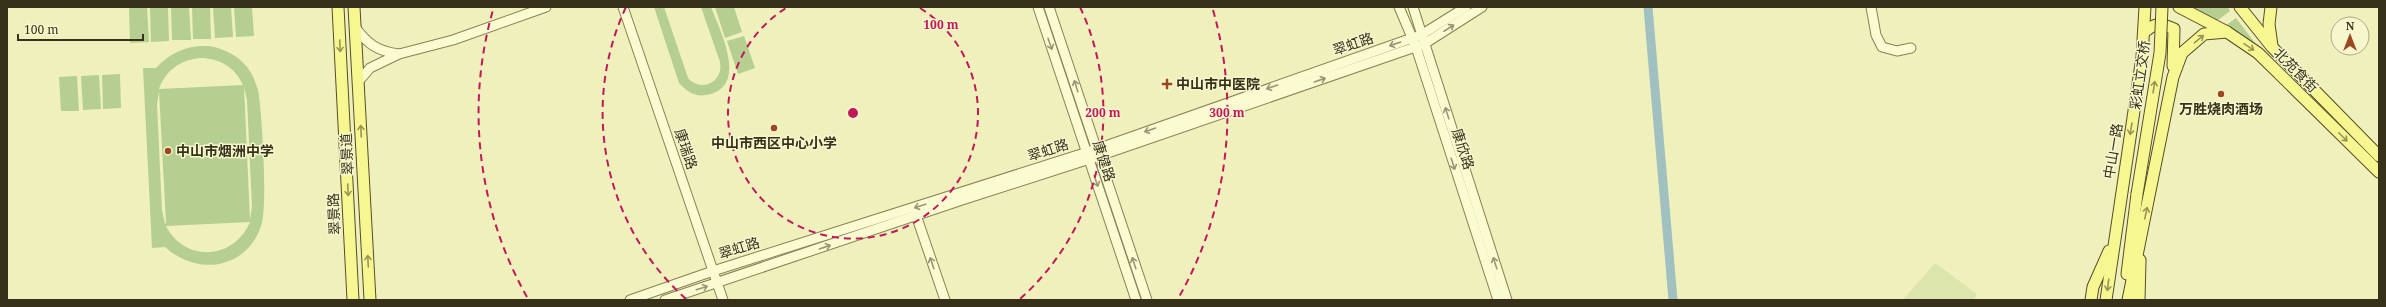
<svg xmlns="http://www.w3.org/2000/svg" width="2386" height="307" font-family="'Noto Serif','Noto Sans SC',serif">
<style>
.farmland{fill:#dde6aa}
.green{fill:#b4cf90;fill-rule:evenodd}
.lines{fill:none;stroke-linecap:round;stroke-linejoin:round}
.canal{stroke:#a1c1c1;stroke-width:9}
.minor-casing{stroke:#898155;stroke-width:11}
.major-casing{stroke:#564c2a;stroke-width:13}
.minor{stroke:#fafbd0;stroke-width:9}
.major{stroke:#f7f791;stroke-width:11}
.major-bridge-casing{stroke:#564c2a;stroke-width:13;stroke-linecap:butt}
.major-bridge{stroke:#f7f791;stroke-width:11}
.oneway{stroke:#989676}
.oneway2{stroke:#979456}
.ring{fill:none;stroke:#c2185b;stroke-width:2;stroke-dasharray:7 5}
.poi-dot{fill:#9c4721;stroke:#f6f7cd;stroke-width:1.5}
.labels{text-anchor:middle;stroke-width:3;stroke-linejoin:round;paint-order:stroke}
.street-label{font-size:14px;fill:#37311b;stroke:#f6f7cd}
.poi-label{font-size:14px;font-weight:bold;fill:#37311b;stroke:#f6f7cd;text-anchor:start}
.centre{fill:#c2185b;stroke:#f6f7cd;stroke-width:2}
.ring-label{font-size:12px;text-anchor:middle;font-weight:bold;fill:#c2185b;stroke:#f6f7cd;stroke-width:3;stroke-linejoin:round;paint-order:stroke}
</style>
<rect width="100%" height="100%" fill="#f0f0bd"/>
<polygon class="farmland" points="1935,263 1977,294 1973,300 1903,300"/>
<g class="green">
<polygon points="147,7 149,42 130,43 129,8"/>
<polygon points="150,7 168,7 169,41 151,42"/>
<polygon points="171,7 189,7 191,40 172,40"/>
<polygon points="192,7 210,7 211,39 193,39"/>
<polygon points="213,7 231,7 233,37 215,38"/>
<polygon points="234,7 252,7 254,36 236,37"/>
<path d="M654,7h10l24,71c13,15 36,4 32,-16l-19,-55h10c9,24 39,81 -5,88 -11,2 -20,-4 -27,-12z"/>
<polygon points="715,7 734,7 742,32 725,38"/>
<polygon points="2193,7 2228,7 2230,11 2217,21"/>
<polygon points="2236,18 2258,47 2224,27"/>
<polygon points="744,36 755,68 738,74 727,41"/>
<path d="M209,46c17,3 33,11 42,27 3,5 5,11 7,17 4,20 10,119 3,136 -15,44 -64,50 -96,21l-13,1 -9,-180h13c15,-16 31,-23 53,-22zM200,58c19,0 35,9 43,27l-84,4c7,-19 21,-29 41,-31zM244,87l3,13 5,106 -2,14zM159,91l7,132 -1,1 -3,-13 -5,-107zM250,222c-16,38 -65,41 -84,4z"/>
<polygon points="120,74 121,108 103,109 102,75"/>
<polygon points="99,75 101,109 83,110 81,76"/>
<polygon points="77,76 79,111 61,111 59,77"/>
</g>
<g class="lines">
<polyline class="canal" points="1648,7 1673,300"/>
<defs>
<g id="minor">
<polyline points="623,7 723,300"/>
<polyline points="1038,7 1136,300"/>
<polyline points="1049,7 1147,300"/>
<polyline points="1399,7 1416,47 1498,300"/>
<polyline points="1413,7 1507,300"/>
<polyline points="1871,7 1876,35 1882,47 1897,51 1911,48"/>
<path d="M355,27c13,18 23,24 44,27l-29,14 -12,14"/>
<polyline points="399,54 453,40 546,7"/>
<polyline points="916,215 945,300"/>
<polyline points="630,300 713,271 1097,149 1421,35 1466,7"/>
<polyline points="665,300 962,200 1099,156 1424,44 1482,7"/>
</g>
<g id="major">
<polyline points="338,7 353,300"/>
<polyline points="354,7 370,300"/>
<polyline points="2179,7 2227,32 2258,53 2379,172"/>
<polyline points="2240,7 2272,47 2379,156"/>
<polyline points="2271,7 2269,24 2272,46"/>
<path d="M2147,30c10,-8 16,-6 27,-1l-1,37"/>
<polyline points="2127,274 2137,194"/>
<polyline points="2091,300 2093,287 2109,251"/>
<polyline points="2106,300 2142,57 2145,7"/>
<polyline points="2128,300 2173,77 2182,53 2204,34 2227,32"/>
<polyline points="2139,300 2140,260"/>
</g>
</defs>
<use href="#minor" class="minor-casing"/>
<use href="#major" class="major-casing"/>
<use href="#minor" class="minor"/>
<use href="#major" class="major"/>
<defs>
<polyline id="major-bridge" points="2137,194 2160,53 2162,7"/>
</defs>
<use href="#major-bridge" class="major-bridge-casing"/>
<use href="#major-bridge" class="major-bridge"/>
</g>
<defs><path id="oneway-shaft" d="M-6 0H5M1.5-3L5.5 0L1.5 3" fill="none" stroke-width="1.6" stroke-linecap="round" stroke-linejoin="round"/></defs>
<g class="oneway">
<use href="#oneway-shaft" transform="translate(1449 28) rotate(-33)"/>
<use href="#oneway-shaft" transform="translate(1050 44) rotate(71)"/>
<use href="#oneway-shaft" transform="translate(1395 44) rotate(161)"/>
<use href="#oneway-shaft" transform="translate(1320 80) rotate(-19)"/>
<use href="#oneway-shaft" transform="translate(1076 86) rotate(-108)"/>
<use href="#oneway-shaft" transform="translate(1272 87) rotate(161)"/>
<use href="#oneway-shaft" transform="translate(1447 113) rotate(-108)"/>
<use href="#oneway-shaft" transform="translate(1150 130) rotate(161)"/>
<use href="#oneway-shaft" transform="translate(1453 164) rotate(72)"/>
<use href="#oneway-shaft" transform="translate(1096 181) rotate(71)"/>
<use href="#oneway-shaft" transform="translate(920 206) rotate(162)"/>
<use href="#oneway-shaft" transform="translate(825 247) rotate(-19)"/>
<use href="#oneway-shaft" transform="translate(932 263) rotate(-109)"/>
<use href="#oneway-shaft" transform="translate(1134 263) rotate(-108)"/>
<use href="#oneway-shaft" transform="translate(1495 263) rotate(-108)"/>
<use href="#oneway-shaft" transform="translate(702 288) rotate(-18)"/>
</g>
<g class="oneway2">
<use href="#oneway-shaft" transform="translate(2199 39) rotate(-40)"/>
<use href="#oneway-shaft" transform="translate(340 46) rotate(87)"/>
<use href="#oneway-shaft" transform="translate(2249 47) rotate(34)"/>
<use href="#oneway-shaft" transform="translate(2154 87) rotate(-81)"/>
<use href="#oneway-shaft" transform="translate(2131 129) rotate(99)"/>
<use href="#oneway-shaft" transform="translate(361 131) rotate(-93)"/>
<use href="#oneway-shaft" transform="translate(2343 137) rotate(45)"/>
<use href="#oneway-shaft" transform="translate(348 190) rotate(87)"/>
<use href="#oneway-shaft" transform="translate(2146 213) rotate(-78)"/>
<use href="#oneway-shaft" transform="translate(368 261) rotate(-93)"/>
<use href="#oneway-shaft" transform="translate(2108 285) rotate(97)"/>
</g>
<g class="ring">
<path d="M920 8A125 125 0 1 1 786 8"/>
<path d="M686 299A250 250 0 0 1 626 7M1080 7A250 250 0 0 1 1020 299"/>
<path d="M527 297A374 374 0 0 1 493 10M1213 10A374 374 0 0 1 1179 297"/>
</g>
<g class="poi-dot">
<path d="M1165 78h4v4h4v4h-4v4h-4v-4h-4v-4h4z"/>
<circle cx="2221" cy="94" r="4"/>
<circle cx="774" cy="128" r="4"/>
<circle cx="168" cy="151" r="4"/>
</g>
<g class="labels">
<g class="street-label">
<text transform="translate(1353 44) rotate(-19)" y="5">翠虹路</text>
<text transform="translate(2296 70) rotate(45)" y="5">北苑食街</text>
<text transform="translate(2140 75) rotate(-82)" y="5">彩虹立交桥</text>
<text transform="translate(686 149) rotate(71)" y="5">康瑞路</text>
<text transform="translate(1463 149) rotate(72)" y="5">康欣路</text>
<text transform="translate(1048 150) rotate(-18)" y="5">翠虹路</text>
<text transform="translate(2113 151) rotate(-81)" y="5">中山一路</text>
<text transform="translate(347 154) rotate(-93)" y="5">翠景道</text>
<text transform="translate(1104 161) rotate(72)" y="5">康健路</text>
<text transform="translate(334 214) rotate(-93)" y="5">翠景路</text>
<text transform="translate(739 248) rotate(-17)" y="5">翠虹路</text>
</g>
<g class="poi-label">
<text x="1176" y="89">中山市中医院</text>
<text x="2221" y="114" text-anchor="middle">万胜烧肉酒场</text>
<text x="774" y="148" text-anchor="middle">中山市西区中心小学</text>
<text x="176" y="156">中山市烟洲中学</text>
</g>
</g>
<circle cx="853" cy="113" r="6" class="centre"/>
<g class="ring-label">
<text x="941" y="29">100 m</text>
<text x="1103" y="117">200 m</text>
<text x="1227" y="117">300 m</text>
</g>
<rect width="2386" height="307" fill="none" stroke="#37311b" stroke-width="16"/>
<g transform="translate(2350 36)"><circle r="19" fill="#f6f7cd" stroke="#aaa886"/>
<path d="M0-3L7 15L0 10L-7 15Z" fill="#9c4721"/>
<text y="-6" font-size="11" font-weight="bold" text-anchor="middle" fill="#37311b">N</text>
</g>
<path d="M18 34v6h125v-6" fill="none" stroke="#37311b" stroke-width="2"/>
<text x="24" y="34" font-size="12" fill="#37311b" stroke="#f6f7cd" stroke-width="3" paint-order="stroke">100 m</text>
</svg>
